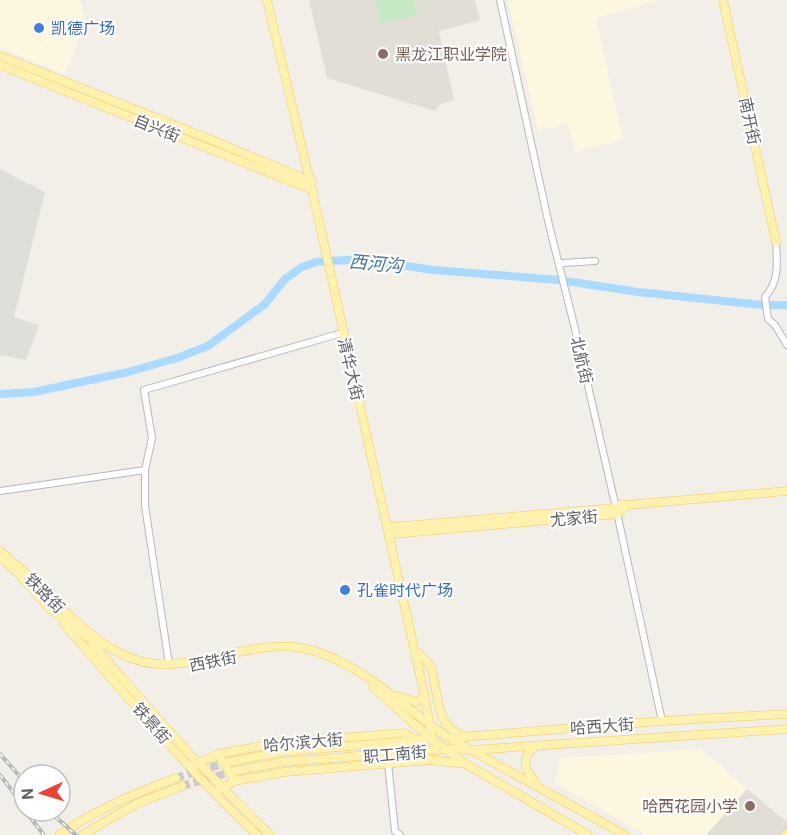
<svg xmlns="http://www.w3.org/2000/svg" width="787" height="835" font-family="Roboto,'Noto Sans SC',sans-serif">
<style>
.commercial{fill:#fef7e0}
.industrial{fill:#e0deda}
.education{fill:#e1ded6}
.green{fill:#c5e8c5}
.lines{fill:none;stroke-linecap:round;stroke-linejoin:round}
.river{stroke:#aadaff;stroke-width:8}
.major-tunnel{stroke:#ccccc8;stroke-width:8;stroke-dasharray:8 4;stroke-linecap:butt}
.minor-casing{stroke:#b5b8bc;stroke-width:8}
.major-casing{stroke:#f2c960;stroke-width:9}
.minor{stroke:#fff;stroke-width:6}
.major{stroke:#fff2af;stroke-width:8}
.rail-casing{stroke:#b6b7b8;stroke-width:4}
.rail{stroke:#fff;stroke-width:1.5;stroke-dasharray:4.5;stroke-linecap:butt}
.shop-dot{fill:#3f7fe0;stroke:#fff;stroke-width:2}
.education-dot{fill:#8d6e63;stroke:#fff;stroke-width:2}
.labels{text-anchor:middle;stroke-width:4.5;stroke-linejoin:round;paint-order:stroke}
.shop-label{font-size:16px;fill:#366cbe;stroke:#fff;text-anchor:start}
.education-label{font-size:16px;fill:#785e54;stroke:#fff;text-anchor:start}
.street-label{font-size:16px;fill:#5f6368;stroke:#fff}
.water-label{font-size:18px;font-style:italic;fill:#4174aa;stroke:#fff}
</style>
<rect width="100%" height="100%" fill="#f1efe8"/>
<g class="commercial">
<polygon points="0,0 80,0 86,22 65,74 0,48"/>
<polygon points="508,0 662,0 596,18 623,140 575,152 568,124 538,131"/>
<polygon points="701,749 747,789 706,835 646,835 555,783 560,758"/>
</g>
<polygon class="industrial" points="0,169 45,192 14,317 39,325 26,360 0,355"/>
<g class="education">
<polygon points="309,0 475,0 480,20 439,31 454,100 441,104 435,111 327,78"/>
<polygon points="747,789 787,822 787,829 781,835 706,835"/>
</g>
<polygon class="green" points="375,0 414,0 417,15 381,23"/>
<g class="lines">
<polyline class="river" points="0,394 34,392 128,372 177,358 208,346 265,304 285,279 302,267 316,262 362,259 433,270 559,280 638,292 762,305 787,305"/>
<g class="major-tunnel">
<polyline points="176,778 228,762"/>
<polyline points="182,786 235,771"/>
</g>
<defs>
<g id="minor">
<polyline points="500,0 549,225 575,329 616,508 662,721"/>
<path d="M776,242c1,19 4,39 -11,55l3,22 7,6 12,20"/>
<polyline points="563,263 595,261"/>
<polyline points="145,470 145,506 169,664"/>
<polyline points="0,491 145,470 152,438 144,390 342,333"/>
<polyline points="388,763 395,831 400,835"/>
</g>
<g id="major">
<polyline points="267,0 312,190 424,693 430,726 431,739"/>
<polyline points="723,0 776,242"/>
<polyline points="0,56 202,136 310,181 312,181"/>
<polyline points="0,65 313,190"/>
<polyline points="391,527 616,508 622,504"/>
<polyline points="393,534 617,514 627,505 787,491"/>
<polyline points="0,551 43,588 62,609"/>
<polyline points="2,559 17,572 52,611"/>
<path d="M60,607c27,24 57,54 96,57 24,2 49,-6 73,-10 24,-5 48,-10 72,-6 57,10 102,60 148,90l176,97"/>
<polyline points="50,608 100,647"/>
<path d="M64,624c63,71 123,146 193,211"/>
<polyline points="93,645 191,756 270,835"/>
<path d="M419,653c4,6 10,9 12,15 8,24 3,59 33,68"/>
<polyline points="373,687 431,739 466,764 588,835"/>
<polyline points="398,696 416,702 422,698 424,693"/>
<polyline points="450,738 662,721 787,714"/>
<polyline points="218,754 235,781"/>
<polyline points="229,762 280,752 432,739"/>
<polyline points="194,765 218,754 278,743 404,733 416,740"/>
<polyline points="235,771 282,762 448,749 471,750 787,729"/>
<path d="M535,781c-12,-12 -14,-24 1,-35"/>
<polyline points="218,790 235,781 284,772 431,760 466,764"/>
<path d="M59,835c36,-25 76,-42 117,-57"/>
<polyline points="82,835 136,804 182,786"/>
<polyline points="786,835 787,834"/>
</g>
</defs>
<use href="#minor" class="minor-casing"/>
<use href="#major" class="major-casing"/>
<use href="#minor" class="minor"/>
<use href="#major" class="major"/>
<defs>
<g id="rail">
<polyline points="0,754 24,781"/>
<polyline points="0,775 24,806"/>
<polyline points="25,811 44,835"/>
<polyline points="49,811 76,835"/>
</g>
</defs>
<use href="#rail" class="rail-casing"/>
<use href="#rail" class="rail"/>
</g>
<g class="shop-dot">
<circle cx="39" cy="28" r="6"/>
<circle cx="345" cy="590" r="6"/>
</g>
<g class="education-dot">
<circle cx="383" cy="54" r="6"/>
<circle cx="750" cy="806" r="6"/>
</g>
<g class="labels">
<g class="shop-label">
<text x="51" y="34">凯德广场</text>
<text x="357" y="596">孔雀时代广场</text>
</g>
<g class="education-label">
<text x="395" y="60">黑龙江职业学院</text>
<text x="738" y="812" text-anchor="end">哈西花园小学</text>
</g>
<g class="street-label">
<text transform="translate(750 121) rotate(78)" y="6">南开街</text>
<text transform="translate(157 128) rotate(22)" y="6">自兴街</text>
<text transform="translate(582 360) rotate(77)" y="6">北航街</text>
<text transform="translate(351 369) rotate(77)" y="6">清华大街</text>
<text transform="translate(574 518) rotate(-5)" y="6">尤家街</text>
<text transform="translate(45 593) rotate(45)" y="6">铁路街</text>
<text transform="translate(213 661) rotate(-11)" y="6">西铁街</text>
<text transform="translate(152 723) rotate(49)" y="6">铁景街</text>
<text transform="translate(602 726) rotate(-4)" y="6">哈西大街</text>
<text transform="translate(303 742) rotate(-5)" y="6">哈尔滨大街</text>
<text transform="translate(395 754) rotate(-5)" y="6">职工南街</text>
</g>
<g class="water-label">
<text transform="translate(376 264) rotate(5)" y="6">西河沟</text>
</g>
</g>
<g transform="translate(42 793) rotate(266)"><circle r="28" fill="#ffffff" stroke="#bfc1c3" stroke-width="1.5"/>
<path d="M0-4.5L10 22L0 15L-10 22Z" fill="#ea4335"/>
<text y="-9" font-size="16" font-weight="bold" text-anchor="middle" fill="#5f6368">N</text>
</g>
</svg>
